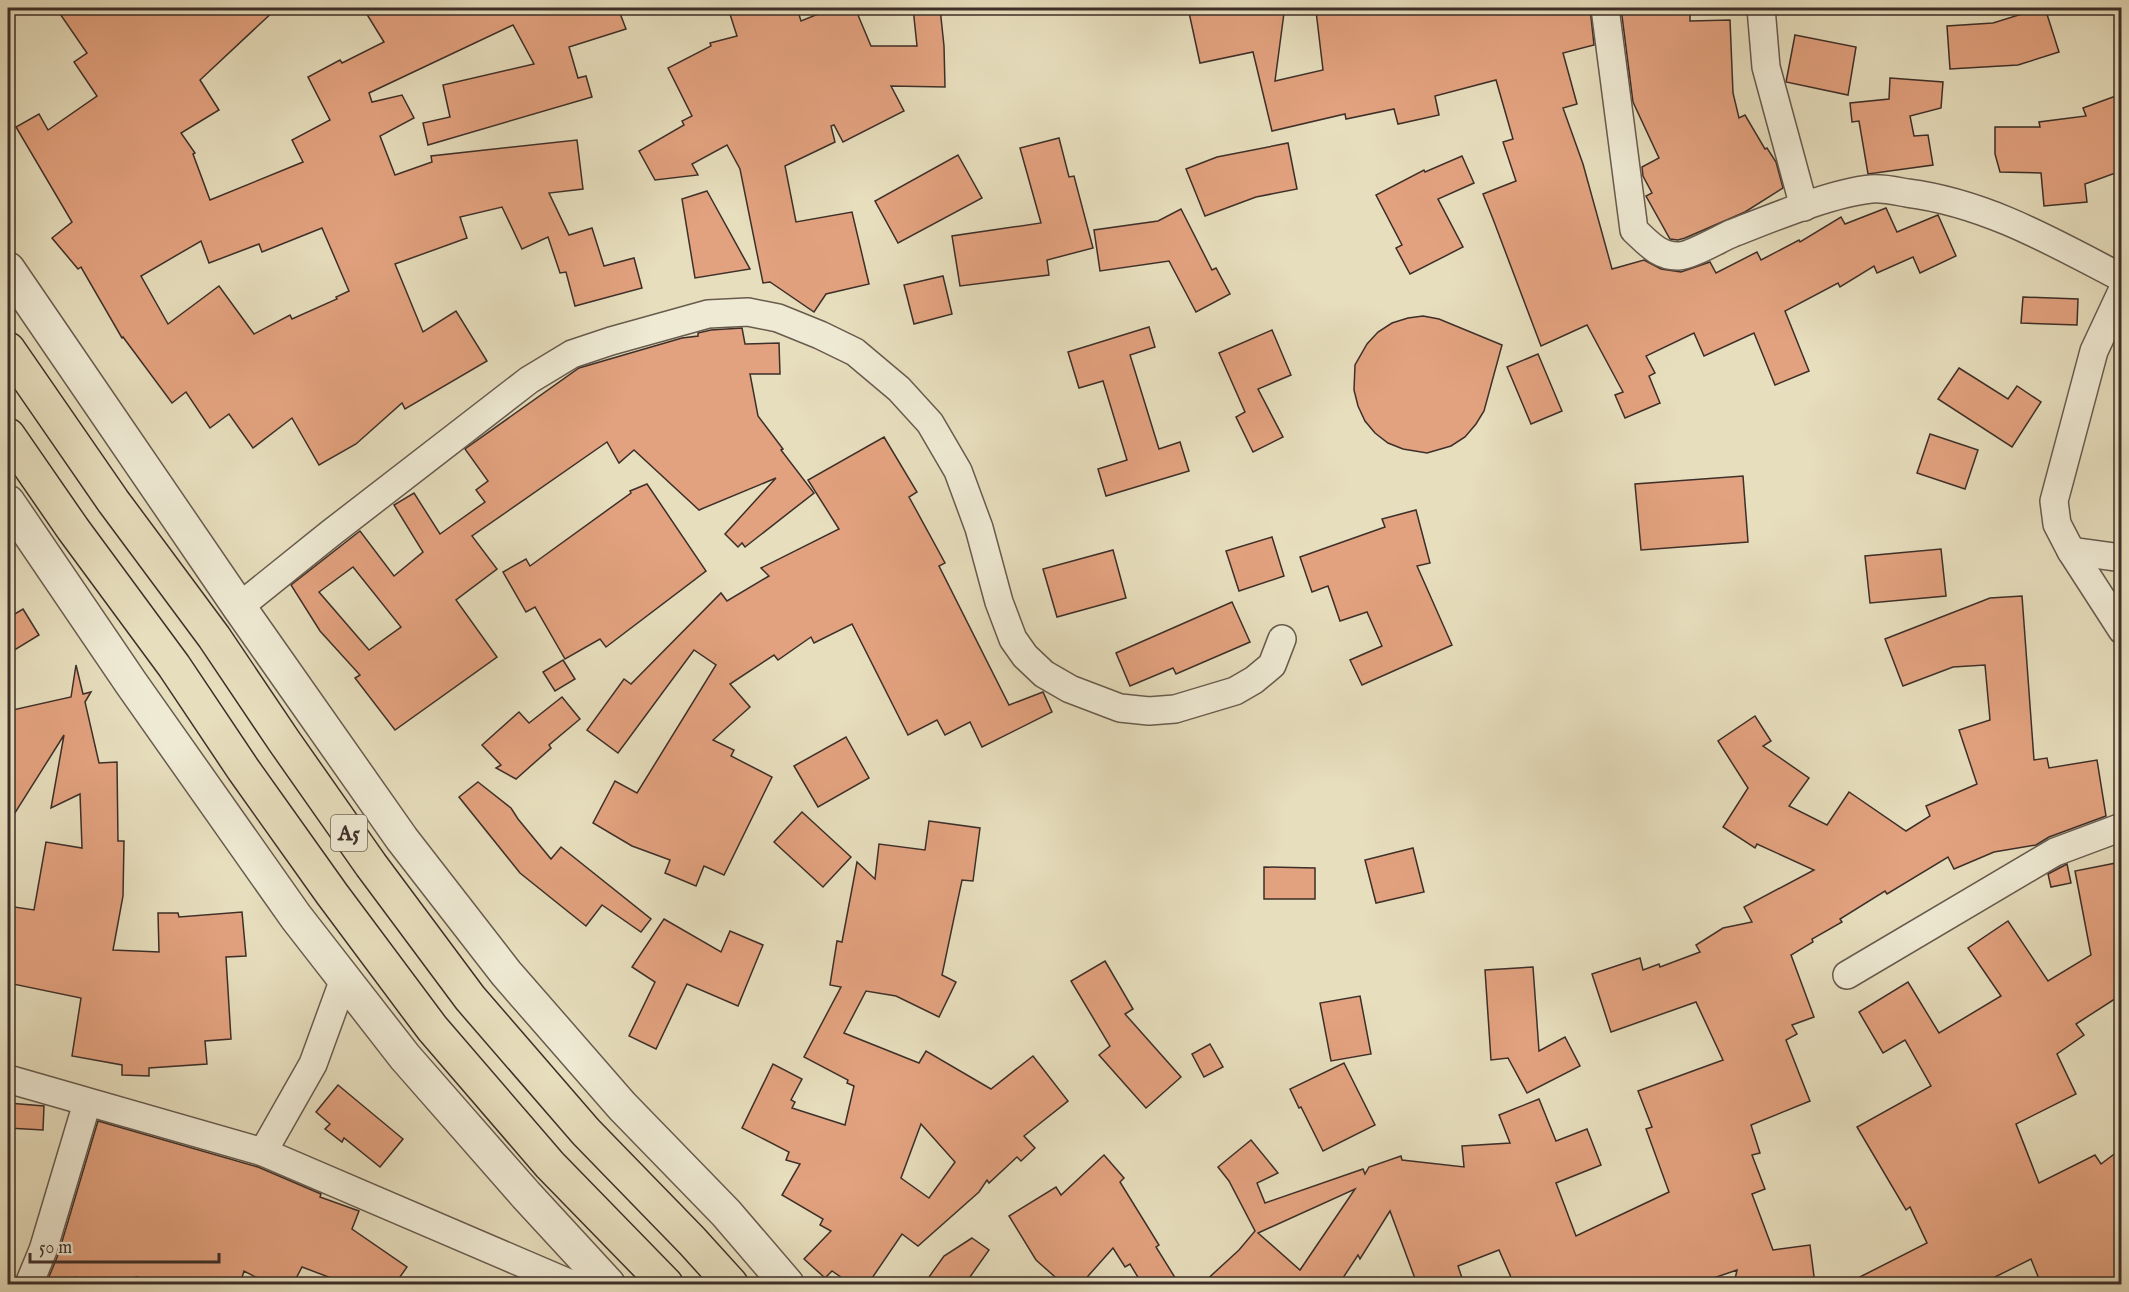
<svg xmlns="http://www.w3.org/2000/svg" width="2129" height="1292" font-family="'IM FELL English',serif">
<style>
.building{fill:#e3a27f;stroke:#3d2f29;stroke-width:1.5;fill-rule:evenodd}
.lines{fill:none;stroke-linecap:round;stroke-linejoin:round}
.minor-casing{stroke:#685b4e;stroke-width:30}
.tertiary-casing{stroke:#685b4e;stroke-width:36}
.trunk-casing{stroke:#3d2f29;stroke-width:36}
.minor{stroke:#efead4;stroke-width:27}
.tertiary{stroke:#efead4;stroke-width:33}
.trunk{stroke:#e7debd;stroke-width:33}
.labels{text-anchor:middle;stroke-width:4.5;stroke-linejoin:round;paint-order:stroke}
.shield{fill:#efead4;stroke:#72675c;stroke-width:1.5}
.shield-label{font-size:21px;font-weight:bold;fill:#3d2f29}
</style>
<rect width="100%" height="100%" fill="#e7debd"/>
<filter id="stains"><feTurbulence type="fractalNoise" baseFrequency=".00333" numOctaves="4"/><feColorMatrix values="0 0 0 0 .2 0 0 0 0 .09 0 0 0 0 .02 0 0 0 .5 -.17"/></filter>
<radialGradient id="worn" r=".72"><stop offset=".6" stop-color="#630" stop-opacity="0"/><stop offset="1" stop-color="#630" stop-opacity=".3"/></radialGradient>
<g class="building">
<path d="M56,8h221l-77,72 19,30 -38,23 14,20 -2,1 17,46 93,-38 -11,-22 38,-20 -22,-43 32,-17 2,3 42,-21 -21,-34h255l8,21 -57,18 9,31 8,-2 6,21 -164,48 -5,-22 27,-6 -7,-32 91,-21 -21,-39 -144,68 3,9 30,-7 12,23 -34,18 15,39 37,-13 -1,-6 146,-16 6,49 -34,4 20,42 23,-7 12,38 30,-8 8,30 -67,18 -9,-34 -6,1 -12,-36 -26,12 -20,-42 -42,10 7,21 -72,26 28,68 33,-21 31,50 -82,48 -3,-6 -46,41 -37,21 -27,-47 -39,30 -24,-34 -19,14 -24,-36 -14,11 -49,-66 -1,1 -41,-71 -3,2 -26,-31 20,-16 -56,-95 23,-13 9,16 49,-34 -23,-34 13,-9zM322,228l27,63 -13,6 1,2 -45,20 -2,-4 -36,19 -35,-48 -51,38 -27,-48 60,-35 8,22 50,-19 3,8z"/>
<polygon points="728,8 797,8 801,21 833,8 855,8 871,46 917,46 913,8 940,8 944,46 945,87 891,86 904,111 843,142 834,125 831,126 835,142 785,166 796,222 852,212 869,284 826,294 814,312 770,282 763,283 740,169 727,145 692,164 698,175 655,180 639,151 684,125 682,121 692,116 668,68 711,46 710,43 737,36"/>
<polygon points="1188,8 1237,8 1284,13 1275,81 1323,70 1316,11 1351,8 1590,8 1594,45 1563,53 1577,104 1563,108 1583,164 1612,269 1644,260 1661,269 1681,272 1710,262 1716,273 1757,252 1761,260 1799,240 1800,242 1841,217 1845,224 1886,208 1897,232 1938,215 1956,256 1920,273 1913,257 1877,273 1874,266 1840,287 1838,283 1785,311 1809,371 1775,385 1754,333 1704,356 1694,333 1646,356 1655,373 1649,376 1660,403 1625,418 1615,395 1623,392 1587,325 1541,346 1493,219 1483,194 1516,181 1503,142 1513,139 1496,80 1435,96 1439,115 1398,124 1394,109 1346,119 1345,114 1272,131 1253,52 1200,63"/>
<polygon points="1621,8 1690,8 1690,21 1730,20 1733,93 1739,118 1745,115 1765,149 1767,148 1776,162 1783,188 1745,212 1685,238 1678,240 1670,239 1646,196 1652,193 1643,176 1642,167 1659,158 1633,102"/>
<polygon points="2041,8 2045,8 2059,52 2018,65 1950,69 1947,26 1993,23"/>
<polygon points="1795,35 1856,47 1848,95 1786,82"/>
<polygon points="1890,78 1943,82 1941,108 1910,116 1914,136 1928,135 1933,165 1868,174 1859,121 1852,122 1850,103 1889,99"/>
<polygon points="2121,94 2121,171 2085,184 2087,202 2044,206 2041,173 2000,172 1995,154 1995,127 2040,127 2039,122 2086,116 2083,108"/>
<polygon points="1059,138 1069,177 1074,176 1093,248 1047,260 1049,275 960,286 952,236 1041,223 1020,148"/>
<polygon points="1288,143 1297,189 1256,197 1205,216 1186,169 1217,157"/>
<polygon points="958,155 982,198 898,243 875,201"/>
<polygon points="1462,156 1474,183 1438,199 1463,247 1410,274 1396,248 1402,245 1376,195 1424,170 1425,172"/>
<polygon points="707,191 750,269 695,278 682,199"/>
<polygon points="1181,209 1212,270 1216,268 1230,294 1196,312 1169,261 1100,271 1094,230 1158,221"/>
<polygon points="943,276 952,314 914,324 904,285"/>
<polygon points="2023,297 2078,299 2077,325 2021,323"/>
<polygon points="1423,316 1439,319 1502,345 1484,411 1476,424 1465,437 1451,446 1427,453 1403,449 1388,443 1375,433 1365,421 1358,406 1354,390 1355,365 1367,344 1378,332 1392,323 1408,318"/>
<polygon points="1149,327 1155,347 1130,355 1159,449 1180,442 1189,471 1106,496 1098,469 1127,460 1103,381 1079,388 1068,352"/>
<path d="M742,328l3,16 34,-1 1,31h-30l8,42 25,33 -2,1 33,43 -69,54 -3,-4 -4,4 -13,-13 51,-56 -77,32 -65,-60 -15,13 -12,-21 -135,94 25,33 -41,31 41,57 -102,73 -40,-52 5,-3 -40,-44 -29,-46 69,-54 34,45 29,-24 -29,-47 20,-12 26,41 45,-32 -9,-12 12,-9 -23,-32 114,-81 103,-30 16,-2v-3l13,-3zM353,567l48,60 -32,23 -50,-58z"/>
<polygon points="1272,330 1291,375 1258,389 1283,437 1253,452 1236,417 1245,412 1219,353"/>
<polygon points="1538,354 1562,411 1531,424 1507,367"/>
<polygon points="1959,368 2008,399 2017,386 2041,402 2012,447 1938,399"/>
<polygon points="1930,434 1978,450 1965,489 1917,473"/>
<polygon points="884,437 917,492 909,497 945,563 939,566 1009,705 1043,692 1052,712 982,747 970,722 945,735 937,720 908,735 852,624 814,643 811,637 778,660 774,655 730,684 750,707 713,740 734,750 731,756 772,777 724,875 704,866 696,886 665,873 670,860 632,846 593,823 615,781 637,793 716,665 694,650 618,753 587,730 624,679 631,684 721,593 727,601 769,576 761,568 839,529 808,480"/>
<polygon points="1743,476 1748,542 1641,550 1635,484"/>
<polygon points="647,484 706,571 606,647 600,639 565,659 535,607 526,612 503,572 526,559 530,566 631,493 630,491"/>
<polygon points="1416,510 1430,563 1417,566 1452,645 1362,685 1350,660 1382,646 1367,612 1340,621 1328,586 1312,592 1300,557 1385,527 1382,519"/>
<polygon points="1272,537 1284,576 1239,591 1226,551"/>
<polygon points="1941,549 1946,596 1870,603 1865,556"/>
<polygon points="1113,550 1126,598 1057,617 1043,569"/>
<path d="M2022,596l12,164 13,-2 2,10 48,-8 9,56 -57,21 -13,8 -42,7 -40,17 -6,-12 -61,37 -2,-3 -45,28 2,3 -30,17 1,3 -22,13 23,62 -22,8 5,9 -11,6 24,61 -59,24 9,28 -8,2 13,34 -13,5 21,56 37,-5 5,39h-81l3,-14 -41,14h-182l-15,-34 -41,16 6,18h-47l-27,-73 -30,48 -2,-4 -19,29h-137l37,-34 16,-19 -26,-50 -11,-14 33,-27 27,33 -21,10 8,20 98,-34 2,5 4,-7 32,-11 1,4 62,7 -2,-21 48,-3 -11,-28 40,-16 17,42 31,-12 14,36 -45,18 20,53 93,-44 -23,-63 6,-2 -14,-36 85,-31 -27,-58 -85,30 -19,-58 48,-16 3,12 16,-6 1,3 40,-15 -4,-7 27,-17 29,-6 -8,-15 70,-37 -57,-26 -2,4 -32,-21 25,-39 -30,-47 37,-25 16,25 -8,5 46,32 -20,28 38,19 22,-33 57,39 24,-15 -4,-10 51,-22 -18,-54 31,-10 -5,-55 -32,2 -50,19 -18,-47 105,-41zM1355,1189l-55,81 -42,-37z"/>
<polygon points="1232,602 1250,642 1176,674 1173,668 1130,686 1116,653"/>
<polygon points="23,609 39,635 8,654 8,618"/>
<polygon points="563,660 575,679 555,691 543,672"/>
<polygon points="76,665 83,694 91,692 85,702 99,763 117,762 118,841 124,841 123,896 113,950 159,952 158,913 178,913 179,917 242,912 246,956 226,957 231,1039 205,1041 207,1064 149,1068 149,1076 122,1075 122,1065 72,1056 81,998 8,983 8,906 34,910 46,842 82,848 80,794 51,808 64,735 8,824 8,711 71,697"/>
<polygon points="562,697 580,719 549,745 551,748 516,779 496,768 501,765 482,745 519,712 529,723"/>
<polygon points="846,737 869,778 818,807 794,766"/>
<polygon points="478,782 511,808 518,819 551,859 561,847 651,919 641,932 602,905 586,926 520,873 459,797"/>
<polygon points="802,812 851,857 823,887 774,842"/>
<path d="M929,821l51,7 -7,53 -11,-1 -20,95 14,7 -17,35 -43,-21 -30,-5 -22,42 75,30 7,-12 65,38 42,-33 35,45 -44,35 11,12 -14,13 -4,-4 -28,26 -2,-3 -8,12 -61,54 -16,-12 -34,50h-17l-19,-13 -7,7 -21,-19 27,-28 -11,-6 3,-6 -41,-24 18,-31 -14,-4 3,-8 -47,-24 31,-64 29,15 -11,21 4,2 -3,6 53,17 9,-39 -7,-3 1,-3 -44,-23 37,-70 -11,-2 7,-44 5,1 15,-80 18,17 4,-35 46,6zM921,1124l34,38 -26,36 -28,-20z"/>
<polygon points="1413,848 1424,892 1376,903 1365,860"/>
<polygon points="2121,862 2121,995 2076,1024 2084,1035 2057,1054 2076,1094 2016,1124 2039,1183 2095,1155 2101,1164 2121,1149 2121,1284 2041,1284 2031,1259 1981,1284 1846,1284 1927,1243 1910,1207 1906,1210 1857,1127 1931,1086 1905,1040 1883,1053 1859,1012 1908,982 1939,1033 2001,996 1968,948 2008,921 2048,981 2091,955 2075,871"/>
<polygon points="2067,864 2071,883 2051,887 2048,874"/>
<polygon points="1264,867 1315,868 1315,899 1264,899"/>
<polygon points="664,919 721,952 730,931 763,945 738,1006 687,984 656,1049 629,1036 655,982 632,967"/>
<polygon points="1105,961 1133,1009 1125,1014 1181,1077 1146,1108 1099,1055 1110,1046 1071,981"/>
<polygon points="1533,967 1539,1051 1565,1037 1580,1066 1527,1093 1508,1058 1491,1060 1485,970"/>
<polygon points="1360,996 1371,1054 1331,1061 1320,1003"/>
<polygon points="1210,1044 1223,1067 1204,1077 1192,1054"/>
<polygon points="1344,1063 1375,1125 1323,1151 1301,1107 1299,1108 1290,1089"/>
<polygon points="338,1085 403,1139 380,1167 344,1138 342,1142 325,1129 330,1124 316,1112"/>
<polygon points="8,1103 44,1106 43,1130 8,1128"/>
<polygon points="98,1121 258,1167 321,1194 320,1197 359,1211 352,1229 407,1267 395,1284 347,1284 302,1267 293,1284 269,1284 244,1271 240,1284 168,1284 136,1277 134,1284 115,1284 74,1277 72,1284 46,1284 58,1255"/>
<polygon points="1104,1155 1124,1178 1120,1182 1159,1245 1156,1247 1179,1284 1142,1284 1130,1264 1125,1267 1113,1248 1081,1284 1063,1284 1036,1260 1009,1216 1056,1187 1061,1195"/>
<polygon points="972,1238 989,1250 965,1284 924,1284 944,1256"/>
</g>
<g class="lines">
<defs>
<g id="minor">
<path d="M1605,8l29,222c13,12 25,27 45,26 11,0 42,-18 54,-23 39,-15 98,-40 138,-44 12,-1 25,2 36,4 79,10 146,49 215,85"/>
<polyline points="1761,8 1766,67 1804,207"/>
<polyline points="2122,291 2094,351 2054,501 2057,524 2071,551 2122,630"/>
<polyline points="2071,551 2122,558"/>
<polyline points="239,607 331,533 529,380 572,354 611,341 708,314 748,312 778,318 820,335 855,352 899,389 930,423 958,471 979,528 999,602 1013,639 1025,656 1044,674 1070,689 1120,708 1149,711 1175,709 1235,691 1254,680 1272,665 1282,639"/>
<polyline points="1847,975 2055,852 2122,827"/>
<polyline points="8,1079 263,1152 571,1284"/>
<polyline points="263,1152 313,1064 344,979"/>
<polyline points="29,1284 43,1250 87,1103"/>
</g>
<g id="tertiary">
<polyline points="8,269 239,607 402,839 506,973 622,1106 726,1213 787,1284"/>
<polyline points="8,502 131,683 296,917 405,1057 526,1195 608,1284"/>
</g>
<g id="trunk">
<polyline points="8,349 113,501 214,637 284,741 371,865 470,998 586,1132 692,1241 731,1284"/>
<polyline points="8,435 73,529 174,666 243,769 332,894 432,1028 550,1165 666,1284"/>
</g>
</defs>
<use href="#minor" class="minor-casing"/>
<use href="#tertiary" class="tertiary-casing"/>
<use href="#trunk" class="trunk-casing"/>
<use href="#minor" class="minor"/>
<use href="#tertiary" class="tertiary"/>
<use href="#trunk" class="trunk"/>
</g>
<g class="labels">
<rect class="shield" x="331" y="815" width="36" height="36" rx="4.5"/>
<g class="shield-label">
<text x="349" y="840">A5</text>
</g>
</g>
<rect width="2129" height="1292" fill="none" stroke="#e7debd" stroke-width="30"/>
<rect x="9" y="9" width="2111" height="1274" fill="none" stroke="#3d2f29" stroke-width="3"/>
<rect x="15" y="15" width="2099" height="1262" fill="none" stroke="#3d2f29" stroke-width="1.5"/>
<path d="M30 1253v9h189v-9" fill="none" stroke="#3d2f29" stroke-width="3"/>
<text x="39" y="1253" font-size="18" fill="#3d2f29" stroke="#efead4" stroke-width="4.5" paint-order="stroke">50 m</text>
<rect width="100%" height="100%" filter="url(#stains)"/>
<rect width="100%" height="100%" fill="url(#worn)"/>
</svg>
